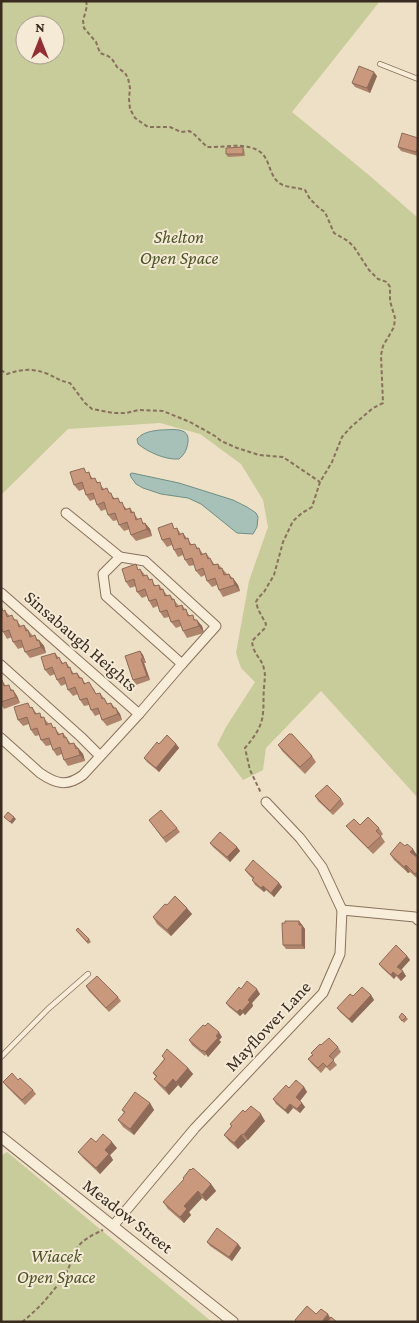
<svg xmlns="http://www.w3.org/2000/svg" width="419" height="1323" font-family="'Crimson Pro',serif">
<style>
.green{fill:#c8cb9a;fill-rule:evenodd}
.water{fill:#a7c1b8;stroke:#6e8f85}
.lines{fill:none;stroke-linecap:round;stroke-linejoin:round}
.service-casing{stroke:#88715c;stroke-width:6}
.minor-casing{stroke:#88715c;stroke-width:11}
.tertiary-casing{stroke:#88715c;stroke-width:12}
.path{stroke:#88715c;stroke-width:2;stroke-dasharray:4 2.5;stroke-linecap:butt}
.service{stroke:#f8edd9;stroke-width:4.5}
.minor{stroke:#f8edd9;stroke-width:9}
.tertiary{stroke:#f8edd9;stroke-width:10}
.wall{fill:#ae846c}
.shaded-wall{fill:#8d6b58}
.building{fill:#ca997d;stroke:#8d6b58}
.labels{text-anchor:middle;stroke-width:4;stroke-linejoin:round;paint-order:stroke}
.park-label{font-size:18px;font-style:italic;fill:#4b5427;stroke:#f5ead6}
.street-label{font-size:18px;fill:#392b20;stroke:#f5ead6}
</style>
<rect width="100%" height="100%" fill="#ede0c6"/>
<g class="green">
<path d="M1,1h379l-88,111 78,64 48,42v580l-97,-107 -55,57 -3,22 -20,10 -26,-35 9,-18 29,-45 -14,-14 -5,-15 13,-72 19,-54 -5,-27 -22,-36 -41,-30 -40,-11 -92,6 -67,66zM25,25h30v30h-30z"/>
<polygon points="7,1152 212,1322 1,1322 1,1156"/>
</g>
<g class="water">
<path d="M160,430c11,0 30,-4 28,12 -1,7 -3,12 -9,17 -14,1 -31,-7 -41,-15l-1,-5c6,-7 15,-8 23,-9z"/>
<polygon points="132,473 179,483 233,500 247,507 256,513 258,517 257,527 253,534 237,533 201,504 188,498 161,494 143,488 136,484 131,477 130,474"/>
</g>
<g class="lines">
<defs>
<g id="service">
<polyline points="380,64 418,79"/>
<polyline points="1,1057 48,1009 88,974"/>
</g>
<g id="minor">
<polyline points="66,513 120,557"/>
<polygon points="120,557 145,561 216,626 182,664 106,596 103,574"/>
<polyline points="1,593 139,714"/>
<polyline points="1,665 81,737 100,756"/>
<path d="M1,738l39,35c16,11 27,14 43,2l56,-61 43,-50"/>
<polyline points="342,910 415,917 418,920"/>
<polyline points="113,1226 195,1128 323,993 340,954 342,910 322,867 300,838 266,802"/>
</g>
<polyline id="tertiary" points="1,1137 233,1322"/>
</defs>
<use href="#service" class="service-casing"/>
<use href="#minor" class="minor-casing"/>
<use href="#tertiary" class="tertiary-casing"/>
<g class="path">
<path d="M86,1l1,5 -4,15 1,7 12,14 4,11 8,3 4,3 5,8 8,6 3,5 2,10 -1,11 1,10 5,9 13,9h22l11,5 8,-1 4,2 14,14c16,1 35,-5 50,3 13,6 11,23 21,32 7,6 18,5 27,8l5,9 9,9 6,4 9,21 14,8 6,6 15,23 9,9 9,3 3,5v14l5,17 -1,9 -11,19 -2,9 2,48 -10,5 -22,19 -9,10 -10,25 -12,20 -8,25 -10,6 -9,8 -10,21 -9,33 -10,17 -6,6 -2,4 2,7 8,15 -1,4 -13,13c1,14 10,17 12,28 2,7 0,13 0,20 -1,8 0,16 -1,24 -1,14 -9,24 -18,35l5,22 11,23"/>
<path d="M1,370l6,4c14,-5 27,-6 41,0 9,4 11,7 22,9l15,20 7,6 21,4h13l13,-3 24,1 27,11 25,14 6,5 16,7 22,7 24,2 37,25"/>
<path d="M22,1322c18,-14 32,-31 44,-49 5,-8 6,-18 11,-25 5,-8 17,-14 26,-18"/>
</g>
<use href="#service" class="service"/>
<use href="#minor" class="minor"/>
<use href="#tertiary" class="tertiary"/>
</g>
<g class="wall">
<polygon points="377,76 370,93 355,87 352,83"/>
<polygon points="418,138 418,156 401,151 398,147"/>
<polygon points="244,149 245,156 228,157 226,154"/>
<polygon points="88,472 93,479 99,483 104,489 110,493 115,499 121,503 127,509 130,508 138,519 144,523 145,523 150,529 152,536 136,541 131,535 130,529 124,531 119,525 118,520 113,521 108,515 107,509 101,511 97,505 95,499 90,501 86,495 84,489 79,491 74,485"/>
<polygon points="176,528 177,528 181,534 183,533 192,545 199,548 203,554 206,553 215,565 218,564 227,574 229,574 238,585 240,591 223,597 219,590 217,585 212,587 207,581 205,575 201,577 196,571 195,565 189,566 185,560 183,555 178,557 174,550 172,545 167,547 162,540"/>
<polygon points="140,569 145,575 151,580 156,586 159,585 167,595 170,595 179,606 182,605 190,616 196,620 202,626 204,633 187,638 183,631 181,626 176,628 171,622 169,617 164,618 160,612 158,606 153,608 149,601 147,596 142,598 137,592 136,586 130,588 126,582"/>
<polygon points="4,610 10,616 16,620 21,626 24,625 33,636 39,640 44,646 46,653 30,658 25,652 24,647 18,649 13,642 12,637 7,639 3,632"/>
<polygon points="140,651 143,655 146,663 144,663 150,680 136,685 133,680"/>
<polygon points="55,653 63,663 66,662 74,674 77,673 86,684 94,689 96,694 100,693 108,704 111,703 120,714 122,720 107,726 102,720 100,714 95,716 91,710 89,705 84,706 80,700 78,694 73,696 68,690 66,684 61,686 57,680 55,674 50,676 45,670"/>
<polygon points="1,680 2,680 6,686 13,690 17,696 20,703 4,709 1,704"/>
<polygon points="32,707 37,714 43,717 49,724 54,728 60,734 63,733 71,744 74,743 83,754 85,761 68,766 64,760 62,754 57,756 53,750 51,745 46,746 41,740 40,735 35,736 31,730 29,724 23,726 18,720"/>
<polygon points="159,744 176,744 179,748 159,772 147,762 144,758"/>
<polygon points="278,745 312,756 316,762 305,774 282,751"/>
<polygon points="315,796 341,799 344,804 333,815 318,801"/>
<polygon points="149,820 177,828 180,832 166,843"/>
<polygon points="360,825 379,828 383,834 381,836 385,842 373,854 351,832 346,826"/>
<polygon points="210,843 237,847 240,851 230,862 213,847"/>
<polygon points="405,846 417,855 416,857 418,858 418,879 410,872 408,873 394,860 390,854"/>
<polygon points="245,870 279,883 282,887 274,897 266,890 264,892 255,885 252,880 253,879 248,874"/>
<polygon points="167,905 192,914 171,936 157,924 153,917"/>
<polygon points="299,921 305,929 305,949 286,949 283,945 285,923"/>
<polygon points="78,932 89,939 91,942 88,944"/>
<polygon points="407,956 410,960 401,970 406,976 401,981 396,976 394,979 382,968 379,964"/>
<polygon points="86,986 118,997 121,1001 109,1012 89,991"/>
<polygon points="241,989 260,994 252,1003 253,1006 245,1015 243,1013 240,1016 229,1007 226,1003"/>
<polygon points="371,995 374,1000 352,1023 340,1012 337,1008 353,996"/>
<polygon points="399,1017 406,1017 408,1019 404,1023"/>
<polygon points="222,1037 219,1040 221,1042 208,1057 206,1054 205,1056 192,1045 189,1040"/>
<polygon points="321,1045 338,1047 341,1052 333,1060 337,1065 330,1071 326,1067 321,1073 311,1063 308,1059"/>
<polygon points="162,1056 188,1068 193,1074 181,1088 178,1085 169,1095 159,1085 154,1079 156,1077 153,1073 164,1059"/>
<polygon points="18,1080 33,1090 36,1094 25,1105 6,1086 3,1082"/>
<polygon points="304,1087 307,1092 300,1101 305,1107 300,1113 293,1108 288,1114 276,1104 273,1099"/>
<polygon points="150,1103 154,1110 134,1135 123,1127 118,1120 124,1113 122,1110"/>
<polygon points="245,1112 265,1121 248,1140 246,1141 238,1149 229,1141 224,1135 231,1126 230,1124"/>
<polygon points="96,1142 117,1148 110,1155 113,1160 100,1174 83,1158 78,1152"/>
<polygon points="211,1184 216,1191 206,1201 202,1198 189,1212 191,1215 184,1223 168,1209 163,1202"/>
<polygon points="207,1242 238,1244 241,1248 232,1261 210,1246"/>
</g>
<g class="shaded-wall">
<polygon points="374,72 377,76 370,93 367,88"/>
<polygon points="145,523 150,529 152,536 147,529"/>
<polygon points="233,578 238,585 240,591 235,585"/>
<polygon points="197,620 202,626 204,633 199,626"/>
<polygon points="39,640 44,646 46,653 41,647"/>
<polygon points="140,651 143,655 146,663 143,658"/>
<polygon points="141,659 144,663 150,680 147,676"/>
<polygon points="13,690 17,696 20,703 16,697"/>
<polygon points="116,708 120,714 122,720 118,714"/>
<polygon points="176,744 179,748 159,772 156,768"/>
<polygon points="78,748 83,754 85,761 80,755"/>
<polygon points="14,817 16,819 12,824 10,822"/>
<polygon points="237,847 240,851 230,862 227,857"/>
<polygon points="413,849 417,855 415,858 410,852"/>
<polygon points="406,865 410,872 408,873 404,867"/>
<polygon points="279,883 282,887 274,897 271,893"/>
<polygon points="263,886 266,890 264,892 261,888"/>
<polygon points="187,908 192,914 171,936 167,930"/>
<polygon points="299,921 305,929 305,949 302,945"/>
<polygon points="407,956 410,960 400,971 397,967"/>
<polygon points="403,971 406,976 401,981 398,976"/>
<polygon points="393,972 396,976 394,979 391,975"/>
<polygon points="257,989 260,994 252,1003 253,1006 245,1015 242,1011 248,1000"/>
<polygon points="371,995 374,1000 352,1023 349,1019"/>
<polygon points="240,1009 243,1013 240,1016 237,1012"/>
<polygon points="219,1032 222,1037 219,1040 221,1042 208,1057 205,1052"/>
<polygon points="188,1068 193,1074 181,1088 176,1082"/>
<polygon points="173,1079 178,1085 169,1095 165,1088"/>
<polygon points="304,1087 307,1092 299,1102 296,1097"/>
<polygon points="150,1103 154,1110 134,1135 130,1129"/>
<polygon points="302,1103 305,1107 300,1113 297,1109"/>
<polygon points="290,1104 293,1108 288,1114 285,1110"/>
<polygon points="261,1114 265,1121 248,1140 244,1134"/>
<polygon points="241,1135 246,1141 238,1149 234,1143"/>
<polygon points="112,1142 117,1148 110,1155 113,1160 100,1174 96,1168 105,1150"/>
<polygon points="211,1184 216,1191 206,1201 202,1195"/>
<polygon points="198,1191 202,1198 189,1212 191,1215 184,1223 180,1217 184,1206"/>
<polygon points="238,1244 241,1248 232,1261 229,1257"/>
<polygon points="328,1314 332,1321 331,1322 324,1322 323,1320"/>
</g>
<g class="building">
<polygon points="359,66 374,72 367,88 352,83"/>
<polygon points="402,133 418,138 418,147 416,152 398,147"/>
<polygon points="243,147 243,154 226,154 226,148"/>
<polygon points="84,468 86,473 89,472 91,479 95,478 97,483 100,482 102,490 107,488 109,493 111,493 113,499 118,498 120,503 122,502 125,510 130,508 131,513 134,512 136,520 141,518 143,524 145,523 147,529 131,535 127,522 119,525 115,513 108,515 104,502 97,505 93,493 86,495 82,482 74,485 70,472"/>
<polygon points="172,523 174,529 177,528 179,535 183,533 185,539 188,538 190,545 195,544 197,549 199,548 201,555 206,553 208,559 210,558 213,565 218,564 219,569 222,568 224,575 229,574 231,579 233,578 235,585 219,590 215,578 207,581 203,568 196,571 192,558 185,560 181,548 174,550 170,538 162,540 158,528"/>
<polygon points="136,564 138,570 140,569 143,576 147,575 149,580 152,579 154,586 159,585 160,590 163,589 165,596 170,595 172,600 174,599 176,607 182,605 183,610 186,609 188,616 193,615 194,620 197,620 199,626 183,631 179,620 171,622 167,610 160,612 156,599 149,601 145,589 137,592 134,579 126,582 122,569"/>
<polygon points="1,606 3,611 5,610 7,617 12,615 14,620 17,620 19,627 24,625 26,631 28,630 30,637 35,635 37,641 39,640 41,647 25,652 21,640 13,642 9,630 3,632 1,628"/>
<polygon points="140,651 143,658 141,659 147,676 133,680 125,656"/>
<polygon points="55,653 57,659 59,657 62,664 66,662 68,668 70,667 72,674 77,673 79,678 82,678 84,684 89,682 96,694 100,693 102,699 104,698 107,704 111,703 113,708 116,708 118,714 102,720 98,708 91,710 87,698 80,700 75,687 68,690 64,677 57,680 52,667 45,670 41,657"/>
<polygon points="1,680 2,680 4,686 9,685 11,691 13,690 16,697 1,702"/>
<polygon points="28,703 30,708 32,707 35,714 40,713 41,718 44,717 46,725 51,723 53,728 55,727 58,735 63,733 64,738 66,737 69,744 74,743 76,749 78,748 80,755 64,760 60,747 53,750 49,738 41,740 37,728 31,730 27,717 18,720 14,707"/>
<polygon points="289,734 292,734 312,756 300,767 278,745"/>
<polygon points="167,735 176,744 156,768 144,758 157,742 159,744"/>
<polygon points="327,785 341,799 330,811 315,796"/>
<polygon points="161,810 177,828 163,838 149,820"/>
<polygon points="8,812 14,817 10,822 4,817"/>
<polygon points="368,817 379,828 376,831 381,836 368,848 346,826 354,819 360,825"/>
<polygon points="220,832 237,847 227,857 210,843"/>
<polygon points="400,842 405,846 407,844 413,849 410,852 418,858 418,872 415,874 406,865 404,867 390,854"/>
<polygon points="253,860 279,883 271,893 263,886 261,888 252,880 254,878 245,870"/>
<polygon points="175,896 187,908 167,930 153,917 165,904 167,905"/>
<polygon points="285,921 299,921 299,925 302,925 302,945 283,945 282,923 285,923"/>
<polygon points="78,928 89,939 87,942 76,930"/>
<polygon points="396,945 407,956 397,967 403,971 398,976 393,972 391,975 379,964"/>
<polygon points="97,976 118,997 106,1008 86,986"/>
<polygon points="247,981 257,989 248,1000 250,1002 242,1011 240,1009 237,1012 226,1003 239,987 241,989"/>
<polygon points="362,987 371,995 349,1019 337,1008 350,994 353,996"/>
<polygon points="402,1013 406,1017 402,1021 399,1017"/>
<polygon points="208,1023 219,1032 216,1036 218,1038 205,1052 203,1050 202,1051 189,1040 203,1025 205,1026"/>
<polygon points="329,1038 338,1047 329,1056 334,1060 327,1067 323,1063 318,1068 308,1059 313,1055 311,1053 320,1044 321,1045"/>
<polygon points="167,1049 188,1068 176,1082 173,1079 165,1088 154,1079 157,1076 153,1073 165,1059 162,1056"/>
<polygon points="12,1073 18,1080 20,1078 33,1090 22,1100 3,1082"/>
<polygon points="296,1080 304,1087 296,1097 302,1103 297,1109 290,1104 285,1110 273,1099 286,1085 289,1088"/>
<polygon points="135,1092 150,1103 130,1129 118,1120 125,1112 122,1110"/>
<polygon points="251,1106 261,1114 244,1134 241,1135 234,1143 224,1135 232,1126 230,1124 243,1110 245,1112"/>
<polygon points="103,1134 112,1142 105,1150 109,1154 96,1168 78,1152 91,1138 96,1142"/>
<polygon points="193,1168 211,1184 202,1195 198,1191 184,1206 187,1209 180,1217 163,1202 184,1179 183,1178 190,1169 191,1170"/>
<polygon points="217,1228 238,1244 229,1257 207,1242"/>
<polygon points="307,1306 316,1314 321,1309 328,1314 323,1320 325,1322 297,1322 295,1320"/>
<polygon points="331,1317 337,1322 327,1322"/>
</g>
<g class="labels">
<g class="park-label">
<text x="179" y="243">Shelton<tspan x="179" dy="21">Open Space</tspan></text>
<text x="56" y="1262">Wiacek<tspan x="56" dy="21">Open Space</tspan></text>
</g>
<g class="street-label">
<text transform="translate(81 641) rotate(41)" y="6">Sinsabaugh Heights</text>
<text transform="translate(268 1026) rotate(-47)" y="6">Mayflower Lane</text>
<text transform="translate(128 1216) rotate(38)" y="6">Meadow Street</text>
</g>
</g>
<rect width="419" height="1323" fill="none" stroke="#392b20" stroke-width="5"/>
<g transform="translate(40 40)"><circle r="24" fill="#f5ead6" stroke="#aa9e8d"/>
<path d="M0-4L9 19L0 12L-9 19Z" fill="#952e34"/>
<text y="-8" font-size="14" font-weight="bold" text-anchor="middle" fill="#392b20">N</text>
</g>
</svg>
